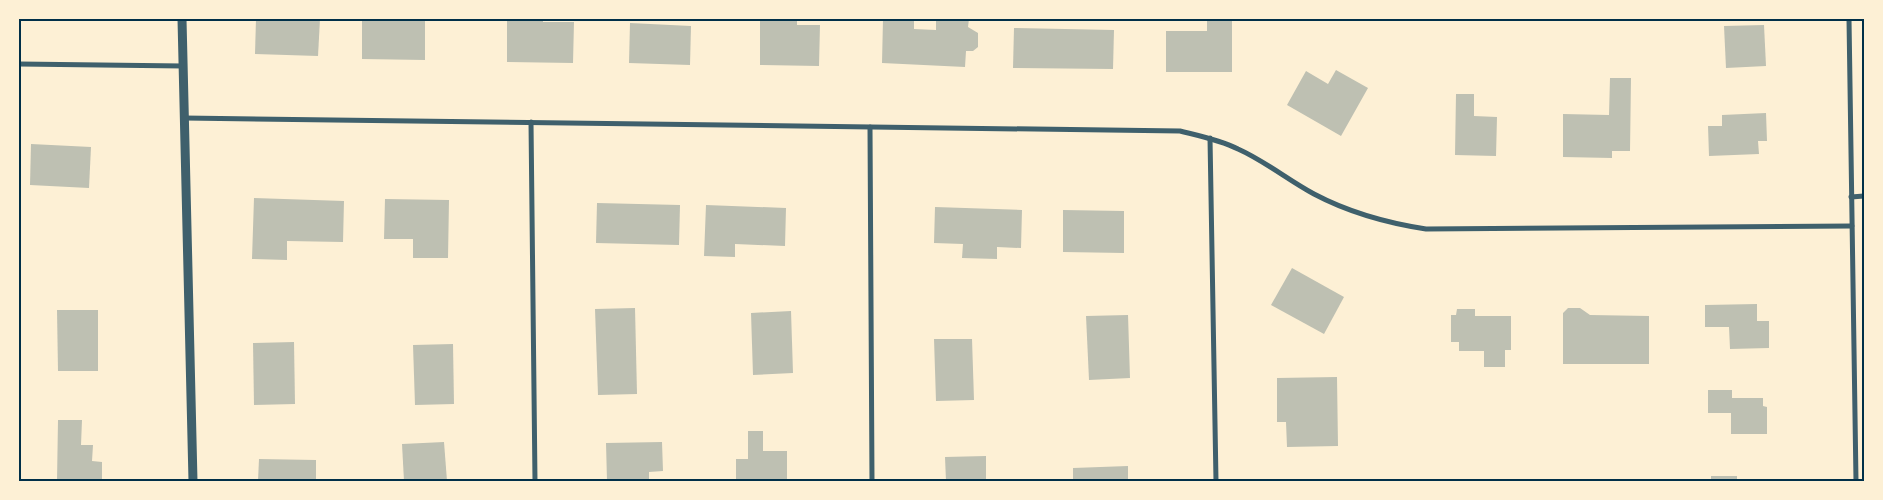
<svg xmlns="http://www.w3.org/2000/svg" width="1883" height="500" font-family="'Open Sans',sans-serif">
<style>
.building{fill:#bec0b2}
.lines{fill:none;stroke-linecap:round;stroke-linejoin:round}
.minor{stroke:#3f606c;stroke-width:5}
.tertiary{stroke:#3f606c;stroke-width:9}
.neatline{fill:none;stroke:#003049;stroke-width:2}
</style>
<rect width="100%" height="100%" fill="#fdf0d5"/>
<g class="building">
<polygon points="256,19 320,19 318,56 255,54"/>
<polygon points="362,19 425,20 425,60 362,59"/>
<polygon points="507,19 543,19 543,22 574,22 573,63 507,62"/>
<polygon points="760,19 797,19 797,25 820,25 819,66 760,65"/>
<polygon points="883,19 914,19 914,29 936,30 936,19 969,19 968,27 978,33 978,47 973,51 966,51 965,67 882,63"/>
<polygon points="1207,19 1232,19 1232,72 1166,72 1166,31 1207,31"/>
<polygon points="630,23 691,26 690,65 629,63"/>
<polygon points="1764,25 1766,66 1726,68 1724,26"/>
<polygon points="1014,28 1114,30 1113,69 1013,68"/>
<polygon points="1336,70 1368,88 1341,136 1287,105 1306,71 1328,84"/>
<polygon points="1610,78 1631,78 1630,151 1612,151 1612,158 1563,157 1563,114 1609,115"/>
<polygon points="1456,94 1474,94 1474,116 1497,117 1496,156 1455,155"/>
<polygon points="1766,113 1767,141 1758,141 1759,154 1709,156 1708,126 1722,126 1722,115"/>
<polygon points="31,144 91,147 89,188 30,185"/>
<polygon points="254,198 344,201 343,242 287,241 287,260 252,259"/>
<polygon points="385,199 449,200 448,258 413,258 413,239 384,239"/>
<polygon points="597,203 680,205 679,245 596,243"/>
<polygon points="706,205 786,208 785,246 735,244 735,257 704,256"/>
<polygon points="935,207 1022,210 1021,248 997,247 997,259 962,258 963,244 934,243"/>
<polygon points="1063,210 1124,211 1124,253 1063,252"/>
<polygon points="1292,268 1344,297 1324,334 1271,305"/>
<polygon points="1757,304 1757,321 1769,321 1769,348 1730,349 1729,327 1705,327 1705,305"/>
<polygon points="635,308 637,394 598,395 595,309"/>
<polygon points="1568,308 1580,308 1590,315 1649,316 1649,364 1563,364 1563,313"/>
<polygon points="1457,309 1475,309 1475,316 1511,316 1511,350 1505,350 1505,367 1484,367 1484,351 1459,351 1459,342 1451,342 1451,315 1456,315"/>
<polygon points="57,310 98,310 98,371 58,371"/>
<polygon points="791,311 793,373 753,375 751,313"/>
<polygon points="1128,315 1130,378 1089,380 1086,316"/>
<polygon points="934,339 972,339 974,400 936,401"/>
<polygon points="294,342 295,404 254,405 253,343"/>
<polygon points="453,344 454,404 415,405 413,345"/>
<polygon points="1337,377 1338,446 1287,447 1286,422 1277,422 1277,378"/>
<polygon points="1708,390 1732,390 1732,398 1763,398 1763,406 1767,407 1767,434 1731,434 1731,413 1708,413"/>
<polygon points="58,420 82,420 81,445 93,445 92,461 102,462 102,481 57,481"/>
<polygon points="748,431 763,431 763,451 787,451 787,481 736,481 736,459 748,459"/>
<polygon points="444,442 447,481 404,481 402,444"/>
<polygon points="662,442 663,471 649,472 649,481 607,481 606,443"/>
<polygon points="986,456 986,481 946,481 945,457"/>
<polygon points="259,459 316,460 316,481 258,481"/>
<polygon points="1128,466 1128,481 1073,481 1073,468"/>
<rect x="1711" y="476" width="26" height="5"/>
</g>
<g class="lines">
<g class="minor">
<polyline points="1849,19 1856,481"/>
<polyline points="19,64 183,66"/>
<path d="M184,118l996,13c20,5 40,9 58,18 27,12 50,31 76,45 34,18 73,29 112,35l426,-3"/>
<polyline points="531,122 535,481"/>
<polyline points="870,127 872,481"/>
<polyline points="1210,138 1216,481"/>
<polyline points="1851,197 1864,196"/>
</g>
<polyline class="tertiary" points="182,19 193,481"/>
</g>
<rect width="1883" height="500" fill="none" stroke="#fdf0d5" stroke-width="40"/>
<rect x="20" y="20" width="1843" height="460" class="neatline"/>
</svg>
